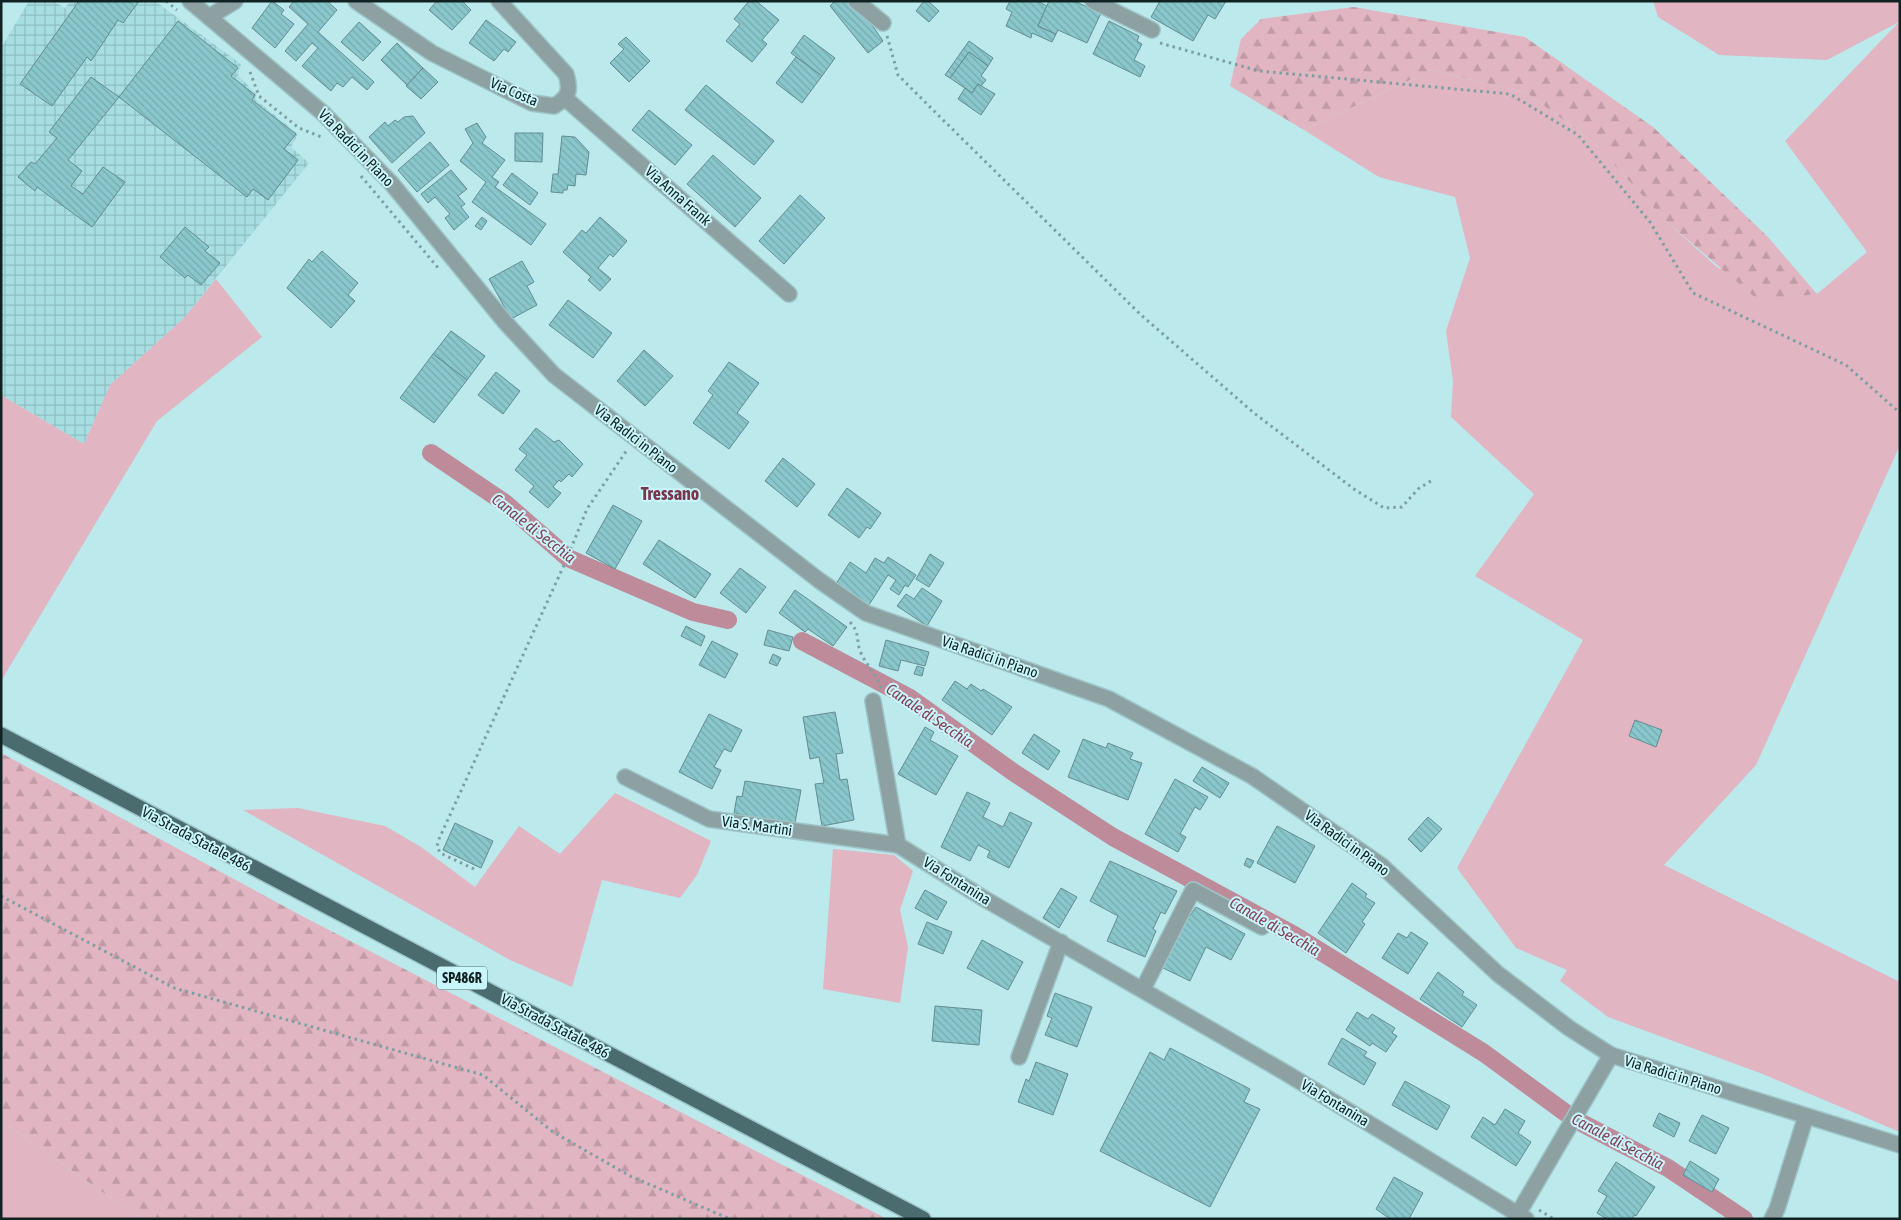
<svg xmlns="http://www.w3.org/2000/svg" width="1901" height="1220" font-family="'Asap Condensed',sans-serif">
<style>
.industrial{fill:url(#industrial-grid)}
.grass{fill:#e1b5c1}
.forest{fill:url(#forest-firs)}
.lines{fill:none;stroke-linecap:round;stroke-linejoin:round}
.canal{stroke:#bd8b9a;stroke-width:18}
.building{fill:url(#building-back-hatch);stroke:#638d91}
.minor-casing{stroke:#9dc5c8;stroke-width:18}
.major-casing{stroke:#9dc5c8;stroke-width:18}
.path{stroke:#7c9fa1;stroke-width:3;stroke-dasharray:2.5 4;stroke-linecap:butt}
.minor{stroke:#8ea1a2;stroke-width:15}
.major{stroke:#4a6c6f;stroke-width:15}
.labels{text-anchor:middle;stroke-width:4;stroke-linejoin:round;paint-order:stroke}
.shield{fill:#c9f6fa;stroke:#486264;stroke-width:1}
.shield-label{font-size:14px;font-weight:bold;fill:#112223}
.street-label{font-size:15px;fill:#112223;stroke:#c9f6fa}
.water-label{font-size:16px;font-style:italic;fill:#813f56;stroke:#c9f6fa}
.quarter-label{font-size:18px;font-weight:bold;fill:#7a354d;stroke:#c9f6fa}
</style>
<defs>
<pattern id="industrial-grid" width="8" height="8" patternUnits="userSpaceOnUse" patternTransform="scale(1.25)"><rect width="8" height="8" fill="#a7dee2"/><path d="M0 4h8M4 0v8" fill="none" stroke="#8fbec2"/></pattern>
<pattern id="forest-firs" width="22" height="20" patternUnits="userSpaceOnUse" patternTransform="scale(1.25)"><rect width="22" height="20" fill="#e1b5c1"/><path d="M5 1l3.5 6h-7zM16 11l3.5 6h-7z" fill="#c09ba6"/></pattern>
<pattern id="building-back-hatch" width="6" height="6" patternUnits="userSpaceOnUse" patternTransform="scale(1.25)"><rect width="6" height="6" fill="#89c7cc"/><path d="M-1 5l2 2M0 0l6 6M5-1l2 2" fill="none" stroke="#75abaf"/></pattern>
</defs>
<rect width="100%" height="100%" fill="#bce9ec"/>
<polygon class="industrial" points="29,1 53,1 65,8 70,1 155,1 241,64 238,75 256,94 255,99 298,134 291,147 309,163 184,318 110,385 84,444 1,395 1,48"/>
<g class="grass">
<polygon points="1653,1 1900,1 1900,445 1756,765 1664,865 1900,982 1900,1132 1760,1073 1608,1017 1560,981 1567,970 1516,948 1457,868 1583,640 1475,576 1534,494 1451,417 1453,381 1446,331 1470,258 1455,197 1379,177 1304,130 1431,70 1527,93 1593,142 1667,222 1718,268 1817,294 1867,252 1785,141 1899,22 1827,60 1719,55 1658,17"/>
<polygon points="216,279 262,337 157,421 1,681 1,395 84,444 110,385 184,318"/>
<polygon points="615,793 711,841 697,875 680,898 602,880 572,987 510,960 243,810 298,808 385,826 421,847 475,887 519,826 560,854"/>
<polygon points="833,849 894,855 913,871 900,910 908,947 900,1003 823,989"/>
<polygon points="1,1121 141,1219 1,1219"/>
</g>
<g class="forest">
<polygon points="1354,7 1525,37 1653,127 1767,236 1817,294 1758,300 1667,222 1593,142 1527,93 1431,70 1304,130 1230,86 1241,39 1261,19"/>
<polygon points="1,753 302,916 887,1219 141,1219 1,1121"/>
</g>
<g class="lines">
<g class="canal">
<polyline points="431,453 505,503 568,558 693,612 728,620"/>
<polyline points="802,641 910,698 1013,772 1113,837 1294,935 1484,1053 1574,1119 1668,1168 1744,1219"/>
</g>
</g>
<g class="building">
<polygon points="79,1 139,1 123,23 118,20 91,61 87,57 52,106 20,84"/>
<polygon points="272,1 284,10 281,14 294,24 275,48 252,28"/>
<polygon points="294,1 327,1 337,10 318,32 374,82 367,90 352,77 343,87 337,83 331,91 302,66 318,48 312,43 296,61 285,51 308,24 289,7"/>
<polygon points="437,1 462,1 471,10 452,30 429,10"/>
<polygon points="749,1 756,1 779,20 762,40 767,44 752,62 726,41 740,24 734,19"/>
<polygon points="835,1 847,1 863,12 883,41 868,53 830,6"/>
<polygon points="924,1 928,1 939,11 929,22 916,11"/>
<polygon points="1010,1 1037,1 1047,6 1038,26 1056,34 1052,42 1032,33 1031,38 1006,26 1012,12 1006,9"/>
<polygon points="1049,1 1074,1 1101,13 1087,43 1058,30 1056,34 1038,26"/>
<polygon points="1160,1 1226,1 1215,19 1208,15 1193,41 1151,17"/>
<polygon points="486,20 516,42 508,52 504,49 494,61 469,43"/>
<polygon points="178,21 238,68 231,76 255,95 252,100 296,134 284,149 298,160 268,200 253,189 247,197 119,97"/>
<polygon points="1109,21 1139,36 1137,41 1142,44 1134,60 1145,66 1140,77 1093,54"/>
<polygon points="359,22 381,42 363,61 341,42"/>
<polygon points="804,35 835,58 822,76 791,53"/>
<polygon points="626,37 650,61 629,82 610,63 624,49 618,44"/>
<polygon points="969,41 993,58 988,66 969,52 950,78 945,75"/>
<polygon points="397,43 423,68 407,85 381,60"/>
<polygon points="969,52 988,66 981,76 986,80 981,86 978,84 972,93 950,78"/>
<polygon points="796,57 822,76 802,103 776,83"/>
<polygon points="423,68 438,82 421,99 406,86"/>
<polygon points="91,77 119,97 68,160 82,171 71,186 83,194 103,167 125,182 92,227 37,187 35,191 18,177 31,162 35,164 57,138 49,132"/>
<polygon points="978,84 995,94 981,115 958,99 965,88 972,93"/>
<polygon points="706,85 774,141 754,165 685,110"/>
<polygon points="649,110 692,145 675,165 632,130"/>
<polygon points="413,116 425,133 392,163 369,137 385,122 388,126 395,120 398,122 404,117"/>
<polygon points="477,123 486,137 482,143 505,160 492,177 499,182 495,187 546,224 531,245 472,202 486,182 460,161 473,143 465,129"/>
<polygon points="515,133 543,133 542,162 515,161"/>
<polygon points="562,136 575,137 589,152 586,175 576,174 575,186 568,185 567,190 563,190 563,193 551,192 553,174 558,174"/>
<polygon points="430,142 449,165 417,192 398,170"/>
<polygon points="713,155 761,198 735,227 687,184"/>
<polygon points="451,170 467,189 458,196 465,204 461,207 469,217 454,230 445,218 450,214 435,197 428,203 421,194"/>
<polygon points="512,173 538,193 530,205 503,185"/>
<polygon points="800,195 825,218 784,264 759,241"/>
<polygon points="482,217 487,221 481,230 475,226"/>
<polygon points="600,217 627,241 613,257 610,254 598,268 611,279 600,291 588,280 591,277 563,252 582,230 586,233"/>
<polygon points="185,227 209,247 205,251 220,263 201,285 188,275 185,278 160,257"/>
<polygon points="322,251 358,283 348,295 355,301 331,328 287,288 309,259 312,262"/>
<polygon points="522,261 534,282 527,286 537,305 511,319 489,279"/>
<polygon points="568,300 612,333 593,358 549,325"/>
<polygon points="451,331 485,356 467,380 433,354"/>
<polygon points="644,350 673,376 645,406 617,381"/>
<polygon points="433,354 467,380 434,423 400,398"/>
<polygon points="729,362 759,383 737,413 749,422 729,449 693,423 713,395 708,391"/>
<polygon points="496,372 520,391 503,414 478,395"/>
<polygon points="536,428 554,442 559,440 583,464 572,477 569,474 561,482 559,480 553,487 561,493 548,508 529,492 534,486 515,470 527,455 519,449"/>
<polygon points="783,458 815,484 797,507 765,481"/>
<polygon points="847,488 881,513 870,529 867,527 859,538 828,515"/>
<polygon points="613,505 642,521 615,569 586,553"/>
<polygon points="659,540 711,574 695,598 643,564"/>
<polygon points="930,554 944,563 929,587 916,579"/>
<polygon points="888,557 916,575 908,587 905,585 899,595 890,589 896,580 888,575 867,608 834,587 850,562 866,573 875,558 884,563"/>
<polygon points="740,568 766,587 746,613 720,593"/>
<polygon points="922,588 942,601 927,626 897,606 906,594 914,599"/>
<polygon points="795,590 847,627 833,646 808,629 805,632 779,613"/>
<polygon points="686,626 705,636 701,646 681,636"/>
<polygon points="768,630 793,637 789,651 764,645"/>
<polygon points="886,640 929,652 925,666 901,660 898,671 879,666"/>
<polygon points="712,641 738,654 725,678 699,665"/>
<polygon points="773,654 781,658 777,666 769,663"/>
<polygon points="917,666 924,668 922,676 914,674"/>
<polygon points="955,681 967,689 971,684 981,691 983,689 1012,707 992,735 942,700"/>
<polygon points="835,712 843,753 836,754 840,780 847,779 854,820 822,826 815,784 824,783 819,757 810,759 803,717"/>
<polygon points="709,714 742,730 731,752 724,749 714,767 721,770 712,789 679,772"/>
<polygon points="1635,720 1662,730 1656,747 1629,736"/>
<polygon points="925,727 934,732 930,740 958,756 936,795 898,774"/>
<polygon points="1034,734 1060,751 1048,770 1022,753"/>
<polygon points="1083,739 1106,748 1108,743 1133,753 1130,759 1142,763 1128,800 1068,777"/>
<polygon points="1202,767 1229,783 1220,798 1193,781"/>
<polygon points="1175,779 1208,797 1200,810 1195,807 1180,834 1186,837 1178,852 1145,834"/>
<polygon points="745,781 801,790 795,823 778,820 778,823 734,813 737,796 742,797"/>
<polygon points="967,792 990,803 983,817 1003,827 1010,812 1032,823 1009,868 987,857 990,851 978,845 970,861 941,847"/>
<polygon points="1428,817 1442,829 1421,852 1408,839"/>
<polygon points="455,823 493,841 481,868 443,850"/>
<polygon points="1277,826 1315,846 1295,883 1257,863"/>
<polygon points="1247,858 1254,861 1250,868 1244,865"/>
<polygon points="1110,861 1177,891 1165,914 1161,912 1153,929 1156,931 1145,957 1107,941 1118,916 1090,901"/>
<polygon points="1352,883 1367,894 1365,897 1375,903 1362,922 1365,924 1346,953 1318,933"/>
<polygon points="1061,888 1077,897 1059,928 1043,918"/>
<polygon points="925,890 947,902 937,920 915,908"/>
<polygon points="1196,907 1245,934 1231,960 1206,947 1190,981 1161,967 1187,916 1189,917"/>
<polygon points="927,922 952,932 943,954 918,944"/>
<polygon points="1411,932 1428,943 1408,974 1382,958 1398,933 1407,938"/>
<polygon points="982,940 1023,962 1008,990 967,968"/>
<polygon points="1438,972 1464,992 1462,995 1477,1005 1462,1027 1420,999"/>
<polygon points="1055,993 1092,1007 1077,1047 1045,1035 1052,1018 1047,1016"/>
<polygon points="935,1006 982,1010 979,1045 932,1041"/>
<polygon points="1357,1012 1368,1019 1372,1014 1395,1028 1392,1033 1397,1036 1386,1052 1372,1043 1370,1046 1346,1030"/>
<polygon points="1342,1038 1367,1052 1364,1056 1376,1063 1364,1085 1328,1064"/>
<polygon points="1170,1048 1250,1089 1244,1102 1260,1109 1210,1207 1100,1151 1150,1052 1164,1060"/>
<polygon points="1036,1062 1068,1074 1053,1115 1018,1102 1026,1079 1029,1081"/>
<polygon points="1405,1081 1450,1106 1437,1130 1392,1105"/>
<polygon points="1505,1109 1525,1121 1518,1133 1531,1142 1516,1166 1471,1137 1483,1117 1495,1125"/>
<polygon points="1659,1113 1680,1123 1674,1137 1653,1126"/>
<polygon points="1702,1115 1729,1128 1716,1154 1689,1141"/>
<polygon points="1690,1161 1719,1179 1712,1192 1683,1175"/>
<polygon points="1616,1162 1655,1187 1636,1216 1634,1215 1632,1219 1607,1219 1597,1213 1607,1196 1598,1191"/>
<polygon points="1394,1177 1423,1193 1409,1219 1390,1219 1376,1209"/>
</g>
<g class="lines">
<defs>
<g id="minor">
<polyline points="190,1 324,114 392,184 505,322 554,375 820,581 866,613 1109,699 1252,776 1382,866 1498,974 1569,1028 1611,1055 1900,1145"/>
<path d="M356,1l76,52 100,50 22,3c15,-9 17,-15 12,-32l-67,-73"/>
<polyline points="856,1 883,23"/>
<polyline points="1093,1 1152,30"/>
<polyline points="209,17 235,1"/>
<polyline points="566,99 789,294"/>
<polyline points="873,701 898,845"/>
<polyline points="625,777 709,819 898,845 983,898 1286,1073 1526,1219"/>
<polyline points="1143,989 1193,890 1262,927"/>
<polyline points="1019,1057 1061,942"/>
<polyline points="1515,1219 1611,1055"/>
<polyline points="1772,1219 1777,1209 1806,1116"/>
</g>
<polyline id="major" points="1,735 923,1219"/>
</defs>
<use href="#minor" class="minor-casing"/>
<use href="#major" class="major-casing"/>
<g class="path">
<polyline points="166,1 177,10"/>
<polyline points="887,36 898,75 932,109 1141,315 1254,413 1354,489 1384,508 1402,507 1418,489 1434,479"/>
<polyline points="1160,43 1259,71 1510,94 1578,135 1650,222 1693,293 1846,365 1900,413"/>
<polyline points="250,72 259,96 299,128 324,138"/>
<polyline points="361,176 439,269"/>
<path d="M850,622c10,11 6,17 10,29 6,14 16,22 22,39"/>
<polyline points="474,869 440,853 437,846 439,839 565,563 587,509 627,450"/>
<polyline points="1,896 174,988 483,1075 553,1132 630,1176 730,1219"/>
<polyline points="1539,1210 1554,1219"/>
</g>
<use href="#minor" class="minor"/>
<use href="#major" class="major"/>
</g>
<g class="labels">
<rect class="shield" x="437" y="966.5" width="50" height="23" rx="4"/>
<g class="shield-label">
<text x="462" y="983">SP486R</text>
</g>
<g class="street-label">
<text transform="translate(514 92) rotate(23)" y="5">Via Costa</text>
<text transform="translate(356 148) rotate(46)" y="5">Via Radici in Piano</text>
<text transform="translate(678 196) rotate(41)" y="5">Via Anna Frank</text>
<text transform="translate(636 439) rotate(38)" y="5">Via Radici in Piano</text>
<text transform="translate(990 657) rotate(19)" y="5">Via Radici in Piano</text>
<text transform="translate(757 826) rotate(8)" y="5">Via S. Martini</text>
<text transform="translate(196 839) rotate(28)" y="5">Via Strada Statale 486</text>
<text transform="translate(1347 843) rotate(36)" y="5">Via Radici in Piano</text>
<text transform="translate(957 881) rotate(32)" y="5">Via Fontanina</text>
<text transform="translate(555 1026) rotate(28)" y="5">Via Strada Statale 486</text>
<text transform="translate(1673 1075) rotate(17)" y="5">Via Radici in Piano</text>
<text transform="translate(1335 1103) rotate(31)" y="5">Via Fontanina</text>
</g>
<g class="water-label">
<text transform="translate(534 528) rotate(38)" y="6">Canale di Secchia</text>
<text transform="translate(930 715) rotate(34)" y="6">Canale di Secchia</text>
<text transform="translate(1275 926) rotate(30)" y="6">Canale di Secchia</text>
<text transform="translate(1618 1141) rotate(28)" y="6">Canale di Secchia</text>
</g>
<g class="quarter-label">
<text x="670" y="500">Tressano</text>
</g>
</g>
<rect width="1901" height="1220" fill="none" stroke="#112223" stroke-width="5"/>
</svg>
